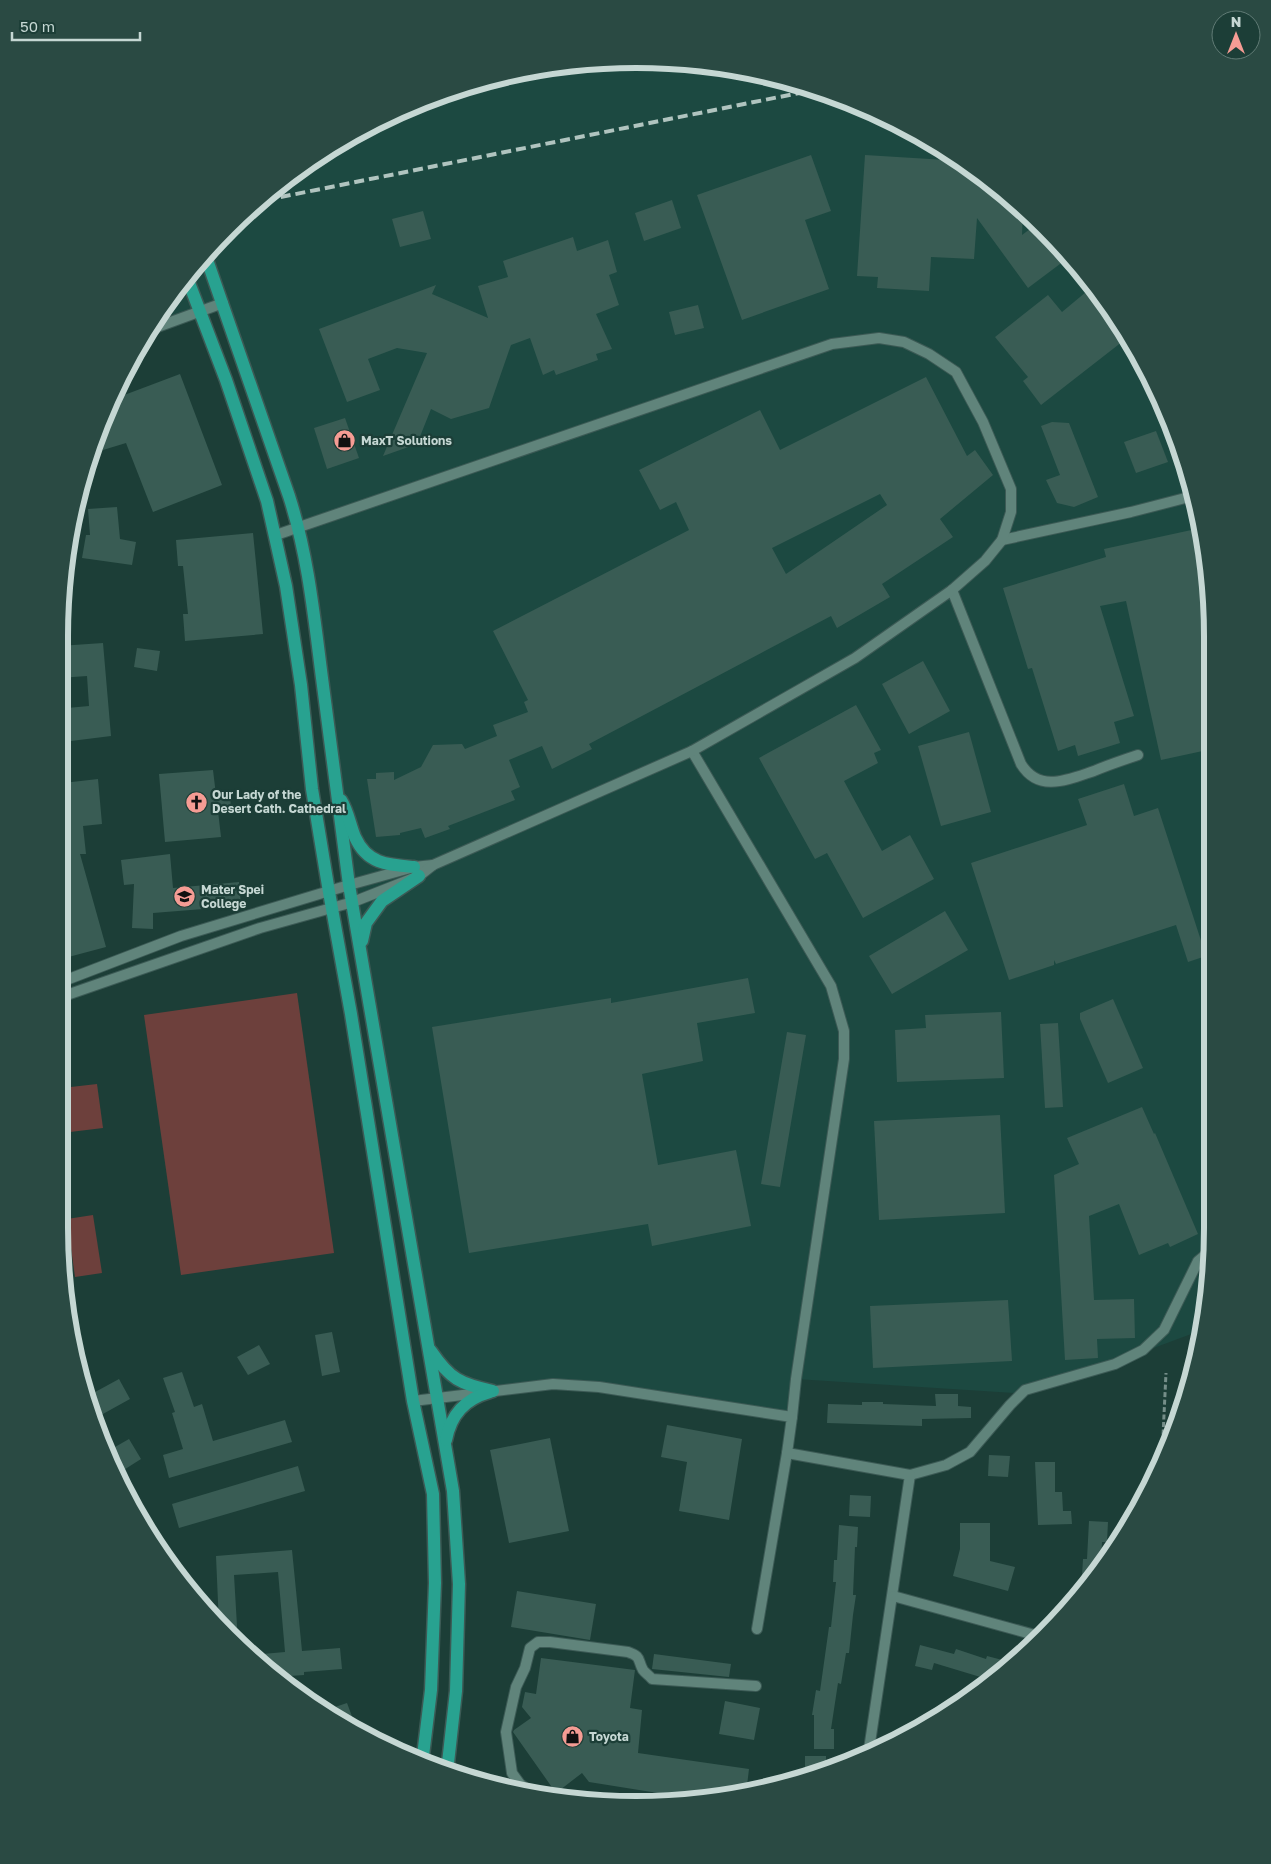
<svg xmlns="http://www.w3.org/2000/svg" width="1271" height="1864" font-family="'Golos Text',sans-serif">
<style>
.built{fill:#1c4941}
.green{fill:#6d403c}
.building{fill:#395c54;fill-rule:evenodd}
.lines{fill:none;stroke-linecap:round;stroke-linejoin:round}
.service-casing{stroke:#3c5a55;stroke-width:12}
.minor-casing{stroke:#3c5a55;stroke-width:12}
.primary-casing{stroke:#3c5a55;stroke-width:15}
.path{stroke:#758e89;stroke-width:3;stroke-dasharray:5 2.5;stroke-linecap:butt}
.service{stroke:#60847b;stroke-width:10}
.minor{stroke:#60847b;stroke-width:10}
.primary{stroke:#28a290;stroke-width:12}
.rail{stroke:#b0c4bf;stroke-width:4;stroke-dasharray:10 5;stroke-linecap:butt}
.labels{text-anchor:middle;stroke-width:4.5;stroke-linejoin:round;paint-order:stroke}
.poi-label{font-size:12px;font-weight:bold;fill:#c5d7d3;stroke:#1c3e37;text-anchor:start}
.rim{fill:none;stroke:#c5d7d3;stroke-width:6}
</style>
<rect width="100%" height="100%" fill="#1c3e37"/>
<polygon class="built" points="635,59 748,70 856,103 956,156 1043,227 1115,315 1168,415 1201,523 1212,636 1212,1228 1202,1330 1030,1394 796,1379 792,1417 553,1384 437,1397 361,947 310,580 223,303 149,330 178,285 227,228 315,156 415,103 523,70"/>
<g class="green">
<polygon points="297,993 334,1253 181,1275 144,1015"/>
<polygon points="97,1084 103,1128 62,1133 62,1088"/>
<polygon points="93,1215 102,1273 75,1277 67,1219"/>
</g>
<g class="building">
<polygon points="811,155 831,211 805,220 829,289 742,320 697,195"/>
<polygon points="865,155 962,161 1023,211 1022,235 1038,223 1068,258 1028,288 977,218 974,259 931,257 929,291 877,288 878,277 857,276"/>
<polygon points="672,200 681,228 644,241 635,213"/>
<polygon points="423,211 431,239 400,247 392,219"/>
<polygon points="573,237 577,251 608,240 617,272 609,275 619,305 596,314 612,349 596,354 598,360 556,375 554,370 543,375 530,338 511,345 489,408 451,419 431,409 417,444 383,456 427,353 397,348 368,359 380,390 347,402 319,329 436,285 432,294 488,318 478,286 508,277 503,261"/>
<polygon points="1092,287 1115,315 1127,338 1041,405 1023,381 1028,377 995,337 1048,295 1062,312"/>
<polygon points="698,305 704,328 675,335 669,312"/>
<polygon points="180,374 222,485 153,512 126,443 103,450 99,438 111,400"/>
<path d="M926,377l41,79 8,-6 18,25 -53,44 13,18 -71,47 8,13 -53,31 -6,-12 -242,128 3,5 -40,20 -10,-23 -33,14 11,27 -9,4 4,9 -67,26 2,3 -25,9 -4,-10 -21,5v2l-24,2 -9,-58h9v-6l18,-1v8l27,-13 12,-22 29,-1 3,5 32,-13 -4,-11 35,-13 -4,-10 4,-2 -35,-69 196,-101 -13,-28 -16,8 -21,-40 121,-60 20,40zM880,494l7,11 -101,69 -14,-26z"/>
<polygon points="345,418 359,458 327,469 314,428"/>
<polygon points="1052,422 1069,423 1098,497 1074,507 1057,503 1046,480 1060,475 1041,426"/>
<polygon points="1156,431 1168,462 1136,473 1124,442"/>
<polygon points="117,507 120,539 136,542 132,565 82,558 86,535 90,535 88,509"/>
<polygon points="1196,529 1206,573 1212,636 1212,749 1161,760 1126,601 1100,606 1134,716 1114,722 1120,743 1078,756 1075,745 1058,751 1032,668 1028,669 1003,588 1106,557 1104,549"/>
<polygon points="253,533 263,634 185,641 183,614 188,614 183,566 178,566 176,540"/>
<polygon points="103,643 111,736 71,741 67,708 89,706 87,676 59,678 59,646"/>
<polygon points="137,648 160,651 157,671 134,667"/>
<polygon points="923,661 950,711 909,734 882,684"/>
<polygon points="856,705 881,750 874,753 878,763 844,781 882,851 910,835 934,879 863,918 827,853 815,859 759,758"/>
<polygon points="969,732 991,812 941,826 918,746"/>
<polygon points="213,770 216,795 230,794 231,810 218,811 221,837 165,842 159,774"/>
<polygon points="98,779 102,824 83,826 86,854 80,854 106,947 61,959 60,838 68,837 63,783"/>
<polygon points="1124,784 1134,816 1158,808 1206,956 1188,962 1176,925 1056,964 1054,960 1054,965 1009,980 971,863 1087,825 1078,799"/>
<polygon points="170,854 173,888 239,882 241,906 153,913 153,929 132,928 134,884 124,885 121,860"/>
<polygon points="945,911 968,950 892,994 869,956"/>
<polygon points="748,978 755,1013 697,1023 703,1061 642,1074 658,1165 736,1150 751,1226 652,1246 648,1224 469,1253 432,1027 611,998 611,1003"/>
<polygon points="1113,999 1143,1068 1108,1083 1080,1019 1080,1013"/>
<polygon points="1001,1012 1004,1078 897,1082 895,1030 926,1028 925,1015"/>
<polygon points="1058,1023 1063,1107 1045,1108 1040,1024"/>
<polygon points="787,1032 806,1035 780,1187 761,1184"/>
<polygon points="1142,1107 1154,1134 1155,1133 1198,1234 1170,1247 1168,1243 1139,1255 1119,1204 1089,1216 1094,1300 1134,1299 1135,1338 1097,1339 1098,1358 1065,1360 1054,1175 1079,1164 1067,1138"/>
<polygon points="1000,1115 1005,1213 879,1220 874,1121"/>
<polygon points="1008,1300 1012,1361 873,1368 870,1306"/>
<polygon points="332,1332 340,1372 322,1376 315,1335"/>
<polygon points="259,1345 270,1364 248,1375 237,1357"/>
<polygon points="182,1372 194,1407 202,1404 213,1441 285,1420 292,1442 169,1478 163,1455 183,1449 172,1413 175,1412 163,1378"/>
<polygon points="119,1379 130,1399 92,1420 86,1397"/>
<polygon points="935,1394 958,1394 958,1406 971,1407 971,1418 922,1419 922,1426 827,1423 828,1404 862,1405 862,1402 883,1402 883,1404 936,1406"/>
<polygon points="667,1425 742,1439 729,1520 679,1511 687,1462 661,1457"/>
<polygon points="550,1438 569,1531 509,1543 490,1450"/>
<polygon points="129,1439 141,1459 119,1473 108,1451"/>
<polygon points="989,1455 1010,1456 1008,1477 988,1476"/>
<polygon points="1035,1462 1055,1462 1055,1492 1062,1492 1063,1511 1071,1511 1072,1524 1038,1525"/>
<polygon points="298,1466 305,1491 179,1528 172,1504"/>
<polygon points="850,1495 871,1496 870,1517 849,1516"/>
<polygon points="1089,1521 1108,1522 1107,1542 1102,1542 1101,1567 1093,1579 1081,1593 1083,1559 1087,1559"/>
<polygon points="960,1523 990,1523 990,1561 1015,1567 1008,1591 953,1576 960,1549"/>
<polygon points="839,1525 858,1527 857,1547 855,1547 853,1595 856,1595 853,1615 849,1653 846,1653 841,1684 838,1683 831,1729 834,1729 834,1749 814,1749 814,1715 812,1715 816,1690 820,1691 829,1627 831,1627 836,1582 833,1582 834,1560 837,1560"/>
<polygon points="292,1550 302,1651 340,1648 342,1669 304,1672 304,1675 275,1677 251,1655 285,1652 278,1572 234,1575 238,1643 219,1625 216,1556"/>
<polygon points="517,1591 596,1604 590,1640 511,1627"/>
<polygon points="920,1645 954,1654 956,1649 986,1659 987,1656 1010,1662 987,1679 934,1663 932,1670 915,1666"/>
<polygon points="654,1654 731,1664 729,1677 652,1669"/>
<polygon points="541,1658 635,1670 630,1708 642,1710 638,1753 749,1769 746,1794 689,1798 589,1782 582,1773 556,1793 513,1732 514,1730 531,1718 522,1707 525,1692 536,1694"/>
<polygon points="725,1701 760,1708 754,1740 719,1734"/>
<polygon points="347,1703 356,1727 326,1710"/>
<polygon points="805,1756 826,1756 826,1771 805,1777"/>
</g>
<g class="lines">
<defs>
<g id="service">
<polyline points="149,330 223,303"/>
<polyline points="1002,540 1131,512 1193,496"/>
<path d="M952,590l69,174c18,29 46,16 73,7 14,-6 29,-11 44,-16"/>
<polyline points="692,751 831,986 844,1031 844,1059 796,1379 792,1417"/>
<polyline points="61,982 181,936 349,885 414,867 433,865"/>
<polyline points="61,997 260,928 353,902 419,876 433,865 692,751 855,658 952,590 985,561 1002,540 1011,512 1011,489 983,422 956,372 929,354 904,342 879,338 832,344 276,535"/>
<polyline points="910,1475 946,1465 970,1452 1010,1405 1025,1390 1115,1364 1143,1350 1164,1330 1198,1261 1210,1251"/>
<polyline points="757,1629 787,1453"/>
<path d="M531,1793l-11,-9 -8,-11 -6,-41 10,-45 9,-19 5,-20 8,-6h12l78,10c14,5 9,7 15,18 2,3 7,6 9,9l104,7"/>
</g>
<g id="minor">
<polyline points="413,1401 553,1384 599,1387 792,1417 787,1453 910,1475 868,1756"/>
<polyline points="893,1596 1042,1637"/>
</g>
<g id="primary">
<path d="M205,254l84,242c19,59 25,120 33,182 9,69 18,138 27,207l104,606 6,93 -3,107 -9,81"/>
<polyline points="186,275 226,380 267,501 286,586 301,685 312,789 329,892 351,1014 413,1401 433,1494 435,1583 431,1690 422,1764"/>
<path d="M341,800c7,11 9,25 14,37 12,27 33,28 59,30"/>
<polyline points="362,941 366,923 382,901 419,876"/>
<path d="M431,1351c19,28 29,33 62,40"/>
<path d="M446,1440c5,-26 19,-41 44,-48"/>
</g>
</defs>
<use href="#service" class="service-casing"/>
<use href="#minor" class="minor-casing"/>
<use href="#primary" class="primary-casing"/>
<polyline class="path" points="1162,1457 1166,1373"/>
<use href="#service" class="service"/>
<use href="#minor" class="minor"/>
<use href="#primary" class="primary"/>
<polyline class="rail" points="266,200 814,90"/>
</g>
<defs>
<symbol id="shop-disc" viewBox="-11 -11 22 22"><circle r="9.5" fill="#f59c94" stroke="#1c3e37"/><path d="M-5-2.5h2.3a2.7 3.5 0 0 1 5.4 0H5L5.5 6h-11ZM-1.5-2.5h3a1.5 2.3 0 0 0-3 0Z" fill="#111"/></symbol>
<symbol id="church-disc" viewBox="-11 -11 22 22"><circle r="9.5" fill="#f59c94" stroke="#1c3e37"/><path d="M-1.2-6h2.4v3.5h3.3v2.4h-3.3V6h-2.4V-.1h-3.3v-2.4h3.3Z" fill="#111"/></symbol>
<symbol id="school-disc" viewBox="-11 -11 22 22"><circle r="9.5" fill="#f59c94" stroke="#1c3e37"/><path d="M0-5L7-2L0 1L-7-2ZM-4 1L0 2.5L4 1V4Q0 6-4 4Z" fill="#111"/></symbol>
</defs>
<g fill-rule="evenodd">
<use href="#shop-disc" x="332" y="428" width="25" height="25"/>
<use href="#church-disc" x="184" y="790" width="25" height="25"/>
<use href="#school-disc" x="172" y="884" width="25" height="25"/>
<use href="#shop-disc" x="560" y="1724" width="25" height="25"/>
</g>
<g class="labels">
<g class="poi-label">
<text x="361" y="445">MaxT Solutions</text>
<text x="212" y="799">Our Lady of the<tspan x="212" dy="14">Desert Cath. Cathedral</tspan></text>
<text x="201" y="894">Mater Spei<tspan x="201" dy="14">College</tspan></text>
<text x="589" y="1741">Toyota</text>
</g>
</g>
<path d="M0 0H1271V1864H0ZM636 68H636A568 568 0 0 1 1204 636V1228A568 568 0 0 1 636 1796H636A568 568 0 0 1 68 1228V636A568 568 0 0 1 636 68Z" fill="#2a4a43" fill-rule="evenodd"/>
<path class="rim" d="M636 68H636A568 568 0 0 1 1204 636V1228A568 568 0 0 1 636 1796H636A568 568 0 0 1 68 1228V636A568 568 0 0 1 636 68Z"/>
<g transform="translate(1236 35)"><circle r="24" fill="#1c3e37" stroke="#607b75"/>
<path d="M0-4L9 19L0 12L-9 19Z" fill="#f59c94"/>
<text y="-8" font-size="14" font-weight="bold" text-anchor="middle" fill="#c5d7d3">N</text>
</g>
<path d="M12 32v8h128v-8" fill="none" stroke="#c5d7d3" stroke-width="2.5"/>
<text x="20" y="32" font-size="15" fill="#c5d7d3" stroke="#1c3e37" stroke-width="4" paint-order="stroke">50 m</text>
</svg>
